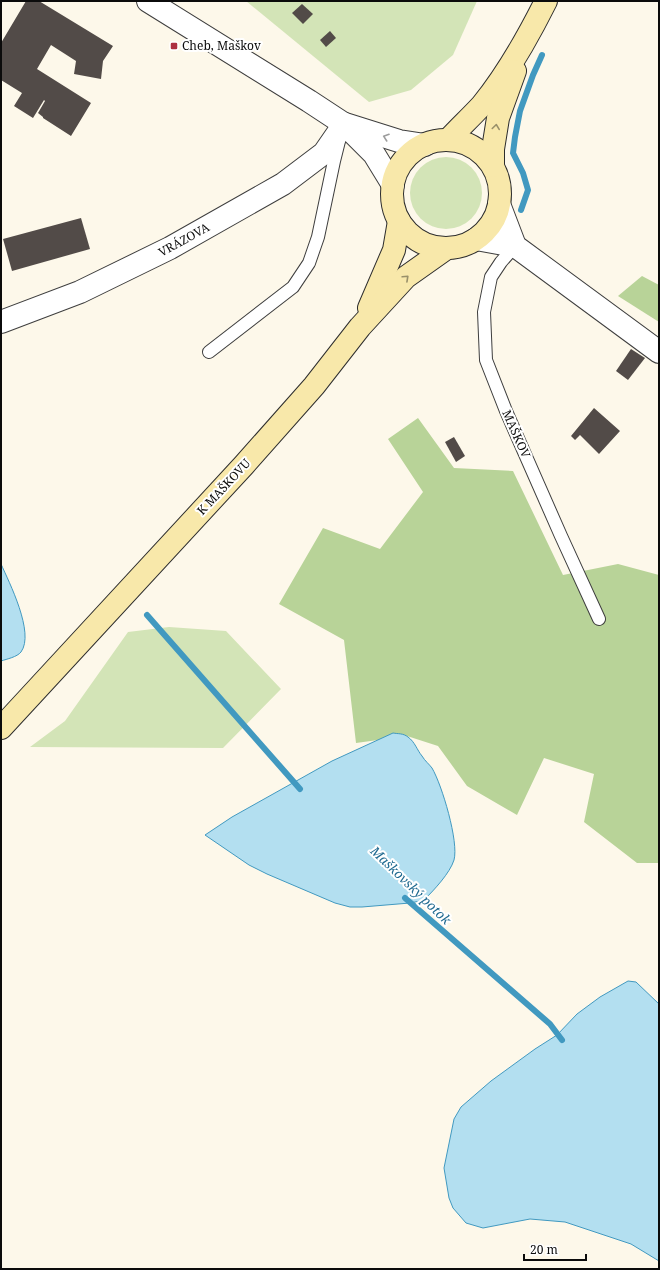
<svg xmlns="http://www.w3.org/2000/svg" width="660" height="1270" font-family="'Noto Serif',serif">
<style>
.green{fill:#d3e4b7}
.forest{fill:#b8d398}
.water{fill:#b3dff0;stroke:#4199c0}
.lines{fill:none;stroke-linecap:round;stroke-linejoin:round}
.stream{stroke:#4199c0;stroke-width:6}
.building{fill:#524b48}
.service-casing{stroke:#3e3e3e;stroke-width:14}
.minor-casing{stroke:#3e3e3e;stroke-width:24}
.tertiary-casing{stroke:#3e3e3e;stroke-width:24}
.secondary-casing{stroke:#2d2d2d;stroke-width:24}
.service{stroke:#fff;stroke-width:12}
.minor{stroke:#fff;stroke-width:22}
.tertiary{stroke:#fff;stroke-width:22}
.secondary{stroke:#f8e8aa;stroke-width:22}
.oneway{stroke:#99906a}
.oneway2{stroke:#9d9d9d}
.poi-dot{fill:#ad3041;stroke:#fff;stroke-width:1.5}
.labels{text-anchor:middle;stroke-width:4;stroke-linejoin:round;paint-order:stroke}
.poi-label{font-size:12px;fill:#0b0b0b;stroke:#fff;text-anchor:start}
.street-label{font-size:12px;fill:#0b0b0b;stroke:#fff}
.water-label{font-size:13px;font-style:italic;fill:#206a90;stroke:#fff}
</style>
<rect width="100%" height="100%" fill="#fdf8ea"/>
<g class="green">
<polygon points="246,1 477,1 453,55 411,90 369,102"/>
<circle cx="446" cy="193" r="36"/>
<polygon points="169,627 226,631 281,689 223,748 30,747 65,721 128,632"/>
</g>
<g class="forest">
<polygon points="642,276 659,285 659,322 618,296"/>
<polygon points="418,418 454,468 513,471 563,575 618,564 659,575 659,863 637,863 584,822 594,774 544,758 517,815 467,786 438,746 407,736 356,743 344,640 279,604 323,528 380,549 423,492 388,439"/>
</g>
<g class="water">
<path d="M1,564c8,18 34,69 20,88 -4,5 -14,7 -20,9z"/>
<path d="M393,733c5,1 10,0 15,4 7,5 9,13 14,19 3,5 7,8 10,12 10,17 27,74 22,92 -4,13 -20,30 -29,39l-5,2 -10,2 -48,4h-12l-15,-4 -68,-29 -18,-9 -44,-30 27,-18 100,-56z"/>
<polygon points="628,981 636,982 659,1004 659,1261 631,1244 565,1222 530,1219 483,1228 466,1223 453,1208 449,1198 444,1168 454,1119 461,1107 491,1081 535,1049 557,1035 577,1014 600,997"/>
</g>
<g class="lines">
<g class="stream">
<polyline points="521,210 528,190 523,173 513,153 515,137 520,111 533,75 542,55"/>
<polyline points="147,615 300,789"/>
<polyline points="405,898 550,1024 562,1040"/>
</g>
</g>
<g class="building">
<polygon points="26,1 39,1 113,46 103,61 101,79 74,74 76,61 51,45 37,69 91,103 71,136 43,118 43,117 38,113 45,101 44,100 33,118 14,106 22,93 1,80 1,43"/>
<polygon points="302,4 313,14 303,24 292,13"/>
<polygon points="330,31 336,38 326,47 320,40"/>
<polygon points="81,218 90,249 12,271 3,239"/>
<polygon points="631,349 645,358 628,380 616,371"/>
<polygon points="594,408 620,431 599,454 580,435 575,440 571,436"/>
<polygon points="454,437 465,456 456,462 445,442"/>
</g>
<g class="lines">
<defs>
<g id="service">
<polyline points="515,246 501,262 491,277 484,312 486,360 506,411 561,536 599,619"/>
<polyline points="209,352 293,287 309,263 318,237 334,161 339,141"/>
</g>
<polyline id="minor" points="1,322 80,292 170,248 283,184 324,153 344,124"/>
<g id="tertiary">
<polyline points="148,1 309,101 344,124 374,154 393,185"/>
<polyline points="345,124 399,141 425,145"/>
<polyline points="499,204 515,246 659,352"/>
<polyline points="476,239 515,246"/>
</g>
<g id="secondary">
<path d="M448,140c11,-12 23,-23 34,-35 26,-32 46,-68 64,-104"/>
<circle cx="446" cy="194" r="54"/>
<polyline points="493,166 493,149 498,118 515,71"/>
<polyline points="369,308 394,250 399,221"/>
<polyline points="1,728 244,465 314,386 360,327 406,277 447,248"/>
</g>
</defs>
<use href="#service" class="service-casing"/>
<use href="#minor" class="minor-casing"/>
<use href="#tertiary" class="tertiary-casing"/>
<use href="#secondary" class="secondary-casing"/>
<use href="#service" class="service"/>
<use href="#minor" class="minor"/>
<use href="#tertiary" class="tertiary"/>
<use href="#secondary" class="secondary"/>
</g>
<defs><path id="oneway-chevron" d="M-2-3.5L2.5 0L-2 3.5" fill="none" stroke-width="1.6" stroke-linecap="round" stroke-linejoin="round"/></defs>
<g class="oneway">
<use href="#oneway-chevron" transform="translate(496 127) rotate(-82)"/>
<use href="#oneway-chevron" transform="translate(406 278) rotate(-43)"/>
</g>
<use class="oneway2" href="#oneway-chevron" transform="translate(386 137) rotate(-161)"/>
<rect class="poi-dot" x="170" y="42" width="8" height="8" rx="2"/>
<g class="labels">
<g class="poi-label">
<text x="182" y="50">Cheb, Maškov</text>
</g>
<g class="street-label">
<text transform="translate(184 240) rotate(-29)" y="4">VRÁZOVA</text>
<text transform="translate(516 434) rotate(66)" y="4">MAŠKOV</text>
<text transform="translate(224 487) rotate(-47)" y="4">K MAŠKOVU</text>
</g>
<g class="water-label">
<text transform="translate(411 885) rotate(44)" y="5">Maškovský potok</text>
</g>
</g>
<rect width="660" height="1270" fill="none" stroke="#0b0b0b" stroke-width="4"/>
<path d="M524 1254v6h62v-6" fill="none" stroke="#0b0b0b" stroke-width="2"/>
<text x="530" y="1254" font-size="12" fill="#0b0b0b" stroke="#ffffff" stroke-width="3" paint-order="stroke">20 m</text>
</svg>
